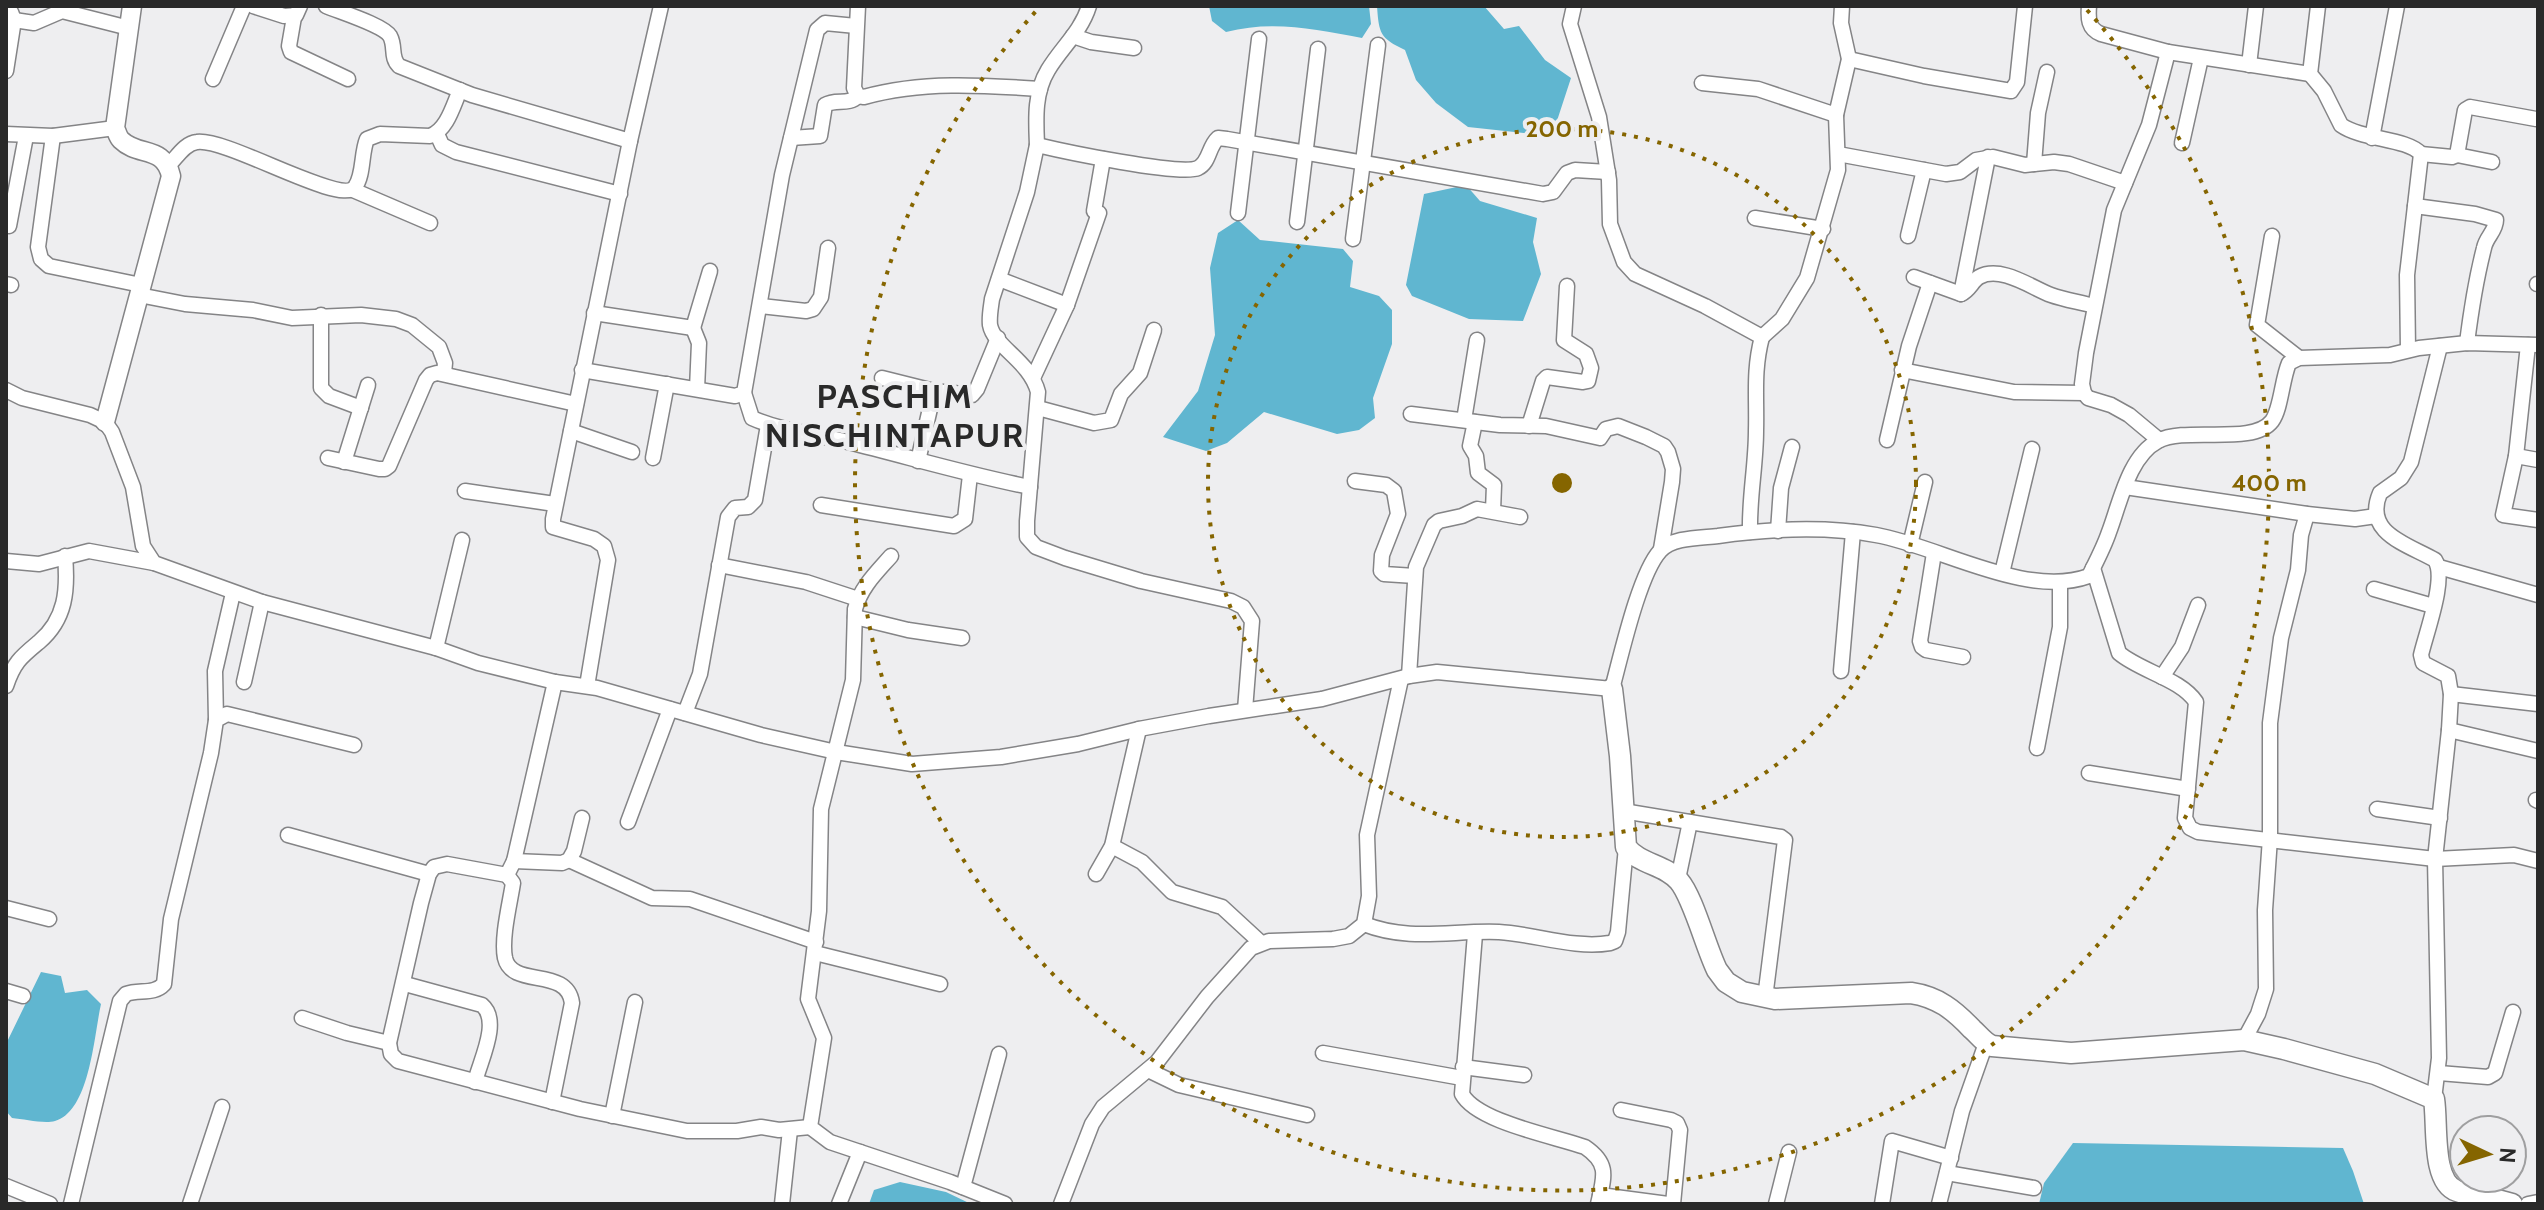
<svg xmlns="http://www.w3.org/2000/svg" width="2544" height="1210" font-family="Cabin,sans-serif">
<style>
.water{fill:#60b6d0}
.lines{fill:none;stroke-linecap:round;stroke-linejoin:round}
.minor-casing{stroke:#848486;stroke-width:17}
.tertiary-casing{stroke:#848486;stroke-width:21}
.secondary-casing{stroke:#848486;stroke-width:23}
.minor{stroke:#fff;stroke-width:14}
.tertiary{stroke:#fff;stroke-width:18}
.secondary{stroke:#fff;stroke-width:20}
.ring{fill:none;stroke:#856500;stroke-width:4;stroke-dasharray:4 8}
.labels{text-anchor:middle;stroke-width:8;stroke-linejoin:round;paint-order:stroke}
.district-label{font-size:34px;font-weight:bold;letter-spacing:2px;fill:#292929;stroke:#eeeef0}
.centre{fill:#856500;stroke:#eeeef0;stroke-width:4}
.ring-label{font-size:24px;text-anchor:middle;font-weight:bold;fill:#856500;stroke:#eeeef0;stroke-width:8;stroke-linejoin:round;paint-order:stroke}
</style>
<rect width="100%" height="100%" fill="#eeeef0"/>
<g class="water">
<path d="M1209,6h160l2,18 -9,14c-47,-9 -90,-18 -136,-6l-14,-11z"/>
<path d="M1377,6h107l20,23 15,-3 26,34 26,18 -19,58 -84,-9 -32,-24 -20,-23 -11,-30c-25,-12 -26,-16 -28,-44z"/>
<polygon points="1466,185 1480,201 1537,218 1533,242 1541,274 1523,321 1469,319 1412,296 1406,285 1424,194"/>
<polygon points="1238,220 1260,240 1343,249 1353,261 1350,287 1379,296 1392,310 1392,344 1373,398 1375,418 1359,430 1337,434 1264,412 1227,443 1206,451 1163,437 1198,391 1215,335 1210,268 1218,233"/>
<path d="M41,972l20,4 4,17 22,-3 14,14c-7,31 -11,107 -46,117 -11,3 -31,-2 -43,-3l-6,-7v-67z"/>
<polygon points="2073,1143 2343,1148 2353,1171 2364,1204 2039,1204 2044,1183"/>
<polygon points="900,1182 946,1192 971,1204 869,1204 874,1190"/>
</g>
<g class="lines">
<defs>
<g id="minor">
<polyline points="253,6 284,16 296,15 300,6"/>
<path d="M326,6c14,6 57,19 64,30 6,11 0,21 9,30l73,29 158,46"/>
<path d="M858,6l-4,82 4,8 6,1c57,-16 117,-12 176,-8"/>
<path d="M1574,6l-4,18 29,93 10,63 1,44 14,38 11,12 70,32 57,31c-9,34 -5,60 -6,94 0,34 -7,67 -6,101"/>
<path d="M2089,6c-1,12 -1,23 12,28l67,18 142,22"/>
<path d="M2318,6l-8,68 14,17 17,34c21,15 66,13 80,29l-14,121 1,75"/>
<polyline points="6,10 11,12 14,20 6,71"/>
<polyline points="294,17 289,46 291,52 348,79"/>
<polyline points="14,20 34,23 62,11 129,28"/>
<polyline points="1073,36 1091,42 1134,48"/>
<polyline points="1849,59 1924,76 2011,91 2017,82 2025,6"/>
<polyline points="2249,65 2256,6"/>
<polyline points="213,79 244,6"/>
<polyline points="1702,83 1758,89 1836,115"/>
<polyline points="6,134 53,136 115,128"/>
<polyline points="437,134 442,145 456,152 620,194"/>
<polyline points="53,136 38,247 41,259 49,266 141,285"/>
<path d="M791,138l29,-2 5,-31c11,-7 23,1 33,-9"/>
<polyline points="2372,138 2397,6"/>
<polyline points="2182,143 2201,58"/>
<path d="M1037,145c-1,-25 -3,-52 11,-75 13,-22 33,-38 41,-64"/>
<polyline points="1838,154 1946,174 1960,172 1976,160 1993,157 2025,165 2054,162 2069,164 2125,183"/>
<polyline points="2421,154 2452,157 2457,155 2465,110 2470,107 2536,119"/>
<polyline points="2457,155 2492,162"/>
<polyline points="2034,164 2038,113 2047,72"/>
<path d="M169,165c8,-8 16,-22 28,-23 31,-4 143,64 158,45 9,-12 6,-34 12,-48l13,-5 50,2c17,-6 23,-30 30,-46"/>
<polyline points="353,190 430,223"/>
<path d="M2415,206l60,8 21,6c0,11 -10,17 -12,28 -8,31 -13,63 -17,95"/>
<polyline points="1094,211 1103,159"/>
<polyline points="1238,213 1259,39"/>
<polyline points="1755,218 1823,229"/>
<polyline points="1297,222 1318,49"/>
<polyline points="9,226 26,136"/>
<polyline points="1908,236 1924,170"/>
<polyline points="2272,236 2257,325 2299,358"/>
<polyline points="1353,239 1378,45"/>
<path d="M1914,277l47,17c9,-4 11,-13 18,-17 22,-12 53,11 72,18 14,5 29,7 43,11"/>
<polyline points="999,279 1067,305"/>
<polyline points="6,284 11,285"/>
<polyline points="2537,284 2538,284"/>
<polyline points="1961,294 1988,157"/>
<polyline points="139,295 185,304 253,310 292,318 361,315 396,319 412,325 439,347 445,363 444,373"/>
<polyline points="761,306 806,311 813,309 821,297 828,248"/>
<polyline points="594,313 693,328 710,271"/>
<polyline points="321,315 321,388 329,396 361,408"/>
<polyline points="693,328 699,343 697,389"/>
<polyline points="1762,337 1782,319 1807,278 1838,170 1836,115 1849,59 1841,23 1842,6"/>
<polyline points="2528,345 2516,456 2503,515 2538,520"/>
<polyline points="582,370 735,396 744,393 782,175 817,30 825,23 856,26"/>
<polyline points="1902,370 2014,392 2084,393"/>
<polyline points="1034,376 1067,305 1099,213"/>
<polyline points="882,378 934,391 972,395 977,389 998,338"/>
<path d="M6,390l16,8 68,17 15,7 7,10 21,55 10,59 11,17 108,39 174,46 42,15 77,19 42,6 164,47 75,17 76,12 89,-7 77,-13 61,-15 70,-13 113,-17 87,-23 28,-4 175,17c9,-33 27,-115 48,-138 12,-14 40,-13 58,-15 50,-7 107,-10 158,-1 63,11 150,64 213,41 7,-14 15,-29 20,-44 11,-29 20,-76 49,-91 28,-15 95,5 114,-20 9,-12 10,-42 17,-58l10,-5 91,-3 29,-7 48,-5 71,2"/>
<path d="M744,393l8,25c29,13 64,16 96,24 61,15 121,33 182,45"/>
<polyline points="1038,408 1094,423 1111,420 1121,394 1140,373 1154,330"/>
<polyline points="1411,414 1500,425 1546,426 1600,438 1606,429 1618,426 1646,437 1664,446 1668,452 1673,469 1672,482 1661,549"/>
<polyline points="1464,420 1477,340"/>
<polyline points="1475,422 1470,446 1476,456 1478,473 1494,485 1493,511"/>
<polyline points="1529,426 1543,381 1547,377 1583,382 1588,381 1591,368 1586,354 1564,340 1567,286"/>
<polyline points="571,431 632,452"/>
<polyline points="1887,440 1909,346 1930,283"/>
<polyline points="2159,440 2129,415 2111,405 2088,398 2084,393 2082,384 2086,353 2114,210 2149,125 2168,52"/>
<polyline points="2516,456 2538,460"/>
<polyline points="328,458 379,469 385,469 389,466 426,380 430,375 437,373 576,404"/>
<polyline points="653,458 667,384"/>
<polyline points="918,461 934,391"/>
<polyline points="344,462 368,385"/>
<polyline points="1355,481 1386,485 1394,491 1398,514 1382,555 1381,571 1384,574 1415,576"/>
<polyline points="2125,487 2307,514 2355,519 2376,516"/>
<polyline points="465,491 555,504"/>
<polyline points="821,505 954,526 965,519 970,475"/>
<polyline points="1778,531 1781,488 1792,447"/>
<polyline points="1910,545 1925,482"/>
<polyline points="1934,553 1920,641 1922,647 1926,650 1963,657"/>
<path d="M891,556c-15,17 -30,31 -36,53l-2,71 -32,129 -2,102 -11,88 16,39 -14,89 20,15 120,40 55,22"/>
<polyline points="6,561 39,564 89,551 154,563"/>
<polyline points="719,565 806,582 858,599"/>
<polyline points="2439,567 2538,595"/>
<path d="M2093,568l26,85c21,18 62,26 77,49l-11,116 5,10 8,4 237,27 79,-4 24,6"/>
<polyline points="2002,573 2032,449"/>
<polyline points="2374,589 2433,606"/>
<polyline points="855,617 908,630 962,638"/>
<polyline points="436,648 462,540"/>
<polyline points="1841,671 1853,532"/>
<polyline points="1409,676 1416,567 1434,525 1439,521 1462,516 1477,509 1520,517"/>
<polyline points="2162,677 2182,647 2198,605"/>
<polyline points="244,682 262,602"/>
<path d="M6,686c8,-24 15,-29 33,-44 27,-23 29,-52 26,-86"/>
<polyline points="587,686 608,560 604,546 594,539 553,527 553,519 630,141 661,6"/>
<polyline points="2451,694 2538,704"/>
<path d="M1245,710l7,-89 -9,-14 -12,-6 -90,-20 -76,-23 -29,-11 -9,-10v-16l11,-129c-8,-31 -44,-45 -48,-67 -1,-9 1,-18 2,-26l35,-107 10,-47c25,6 143,31 161,23 12,-6 10,-21 20,-30l9,1 316,55 10,-2 14,-19 8,-3 33,2"/>
<polyline points="685,713 700,674 728,517 735,508 748,507 755,500 768,425"/>
<polyline points="216,720 215,671 233,593"/>
<polyline points="2449,730 2538,751"/>
<polyline points="2037,748 2060,627 2060,584"/>
<polyline points="2089,773 2188,789"/>
<polyline points="2536,800 2538,801"/>
<polyline points="2377,809 2440,818"/>
<polyline points="1623,811 1781,837 1785,840 1765,998"/>
<polyline points="582,818 574,851 569,860 562,863 514,861 507,875 447,864 434,867 429,874 421,903 389,1043 391,1054 398,1061 580,1109 687,1131 737,1131 761,1127 779,1130 810,1127"/>
<polyline points="628,822 670,709"/>
<polyline points="288,835 429,874"/>
<polyline points="1112,846 1142,862 1172,892 1222,907 1260,942"/>
<polyline points="569,860 652,898 690,899 816,942"/>
<polyline points="514,861 555,682"/>
<polyline points="1096,874 1112,846 1139,729"/>
<path d="M507,875l6,8c-3,20 -12,55 -8,75 7,31 62,8 67,45l-20,99"/>
<polyline points="1678,879 1690,822"/>
<polyline points="6,908 49,919"/>
<path d="M1364,924c45,18 89,6 135,8 36,2 75,17 111,11l5,-2 3,-9 8,-85"/>
<path d="M1475,934l-13,160c15,28 92,42 123,53 25,17 19,30 13,57"/>
<polyline points="815,953 940,984"/>
<path d="M405,984l77,21c19,16 -2,56 -7,77"/>
<polyline points="6,991 23,996"/>
<polyline points="302,1018 347,1033 389,1043"/>
<polyline points="2244,1040 2258,1014 2266,989 2265,910 2270,838 2270,723 2281,638 2298,570 2301,535 2307,514"/>
<polyline points="1323,1053 1462,1078"/>
<polyline points="1463,1067 1524,1075"/>
<polyline points="1148,1070 1179,1085 1307,1115"/>
<polyline points="2439,1073 2488,1077 2495,1073 2513,1012"/>
<path d="M2434,1099l5,-41 -4,-199 14,-129 2,-36 -3,-18 -25,-13 -2,-8c5,-22 26,-77 14,-95 -28,-16 -72,-27 -55,-67l21,-15 10,-16 29,-116"/>
<polyline points="1621,1110 1671,1120 1677,1123 1680,1130 1673,1204"/>
<polyline points="612,1116 635,1002"/>
<polyline points="1947,1173 2034,1188"/>
<polyline points="6,1186 50,1204"/>
<polyline points="963,1187 999,1054"/>
<polyline points="1600,1195 1668,1204"/>
<path d="M71,1204l49,-203 6,-7c13,-5 28,1 38,-10l7,-65 40,-166 5,-33 11,-6 127,31"/>
<polyline points="190,1204 222,1107"/>
<polyline points="782,1204 790,1130"/>
<polyline points="839,1204 860,1152"/>
<polyline points="1061,1204 1092,1124 1103,1107 1157,1062 1207,997 1251,948 1269,941 1333,939 1349,936 1364,924 1369,896 1367,835 1401,679"/>
<polyline points="1776,1204 1789,1152"/>
<polyline points="1882,1204 1892,1141 1951,1158"/>
<polyline points="1939,1204 1962,1111 1986,1043"/>
<polyline points="2528,1204 2538,1202"/>
</g>
<path id="tertiary" d="M105,422l66,-246c-7,-31 -33,-19 -50,-36 -3,-3 -4,-8 -6,-12l17,-122"/>
<path id="secondary" d="M1612,689l8,67 6,91c14,18 39,17 53,34 14,16 27,67 38,89l9,12 16,10 33,7 136,-6c27,4 43,17 61,36 7,6 11,13 20,17l79,7 173,-13 40,9 91,25 59,25c4,25 -3,83 23,92 18,6 37,7 55,13"/>
</defs>
<use href="#minor" class="minor-casing"/>
<use href="#tertiary" class="tertiary-casing"/>
<use href="#secondary" class="secondary-casing"/>
<use href="#minor" class="minor"/>
<use href="#tertiary" class="tertiary"/>
<use href="#secondary" class="secondary"/>
</g>
<g class="ring">
<circle cx="1562" cy="483" r="354"/>
<path d="M2087 10A707 707 0 1 1 1037 10"/>
</g>
<g class="labels">
<g class="district-label">
<text x="895" y="408">PASCHIM<tspan x="895" dy="39">NISCHINTAPUR</tspan></text>
</g>
</g>
<circle cx="1562" cy="483" r="12" class="centre"/>
<g class="ring-label">
<text x="1562" y="137">200 m</text>
<text x="2269" y="491">400 m</text>
</g>
<rect width="2544" height="1210" fill="none" stroke="#292929" stroke-width="16"/>
<g transform="translate(2488 1154) rotate(94)"><circle r="38" fill="#eeeef0" stroke="#9f9fa0" stroke-width="2"/>
<path d="M0-6L14 30L0 20L-14 30Z" fill="#856500"/>
<text y="-12" font-size="22" font-weight="bold" text-anchor="middle" fill="#292929">N</text>
</g>
</svg>
